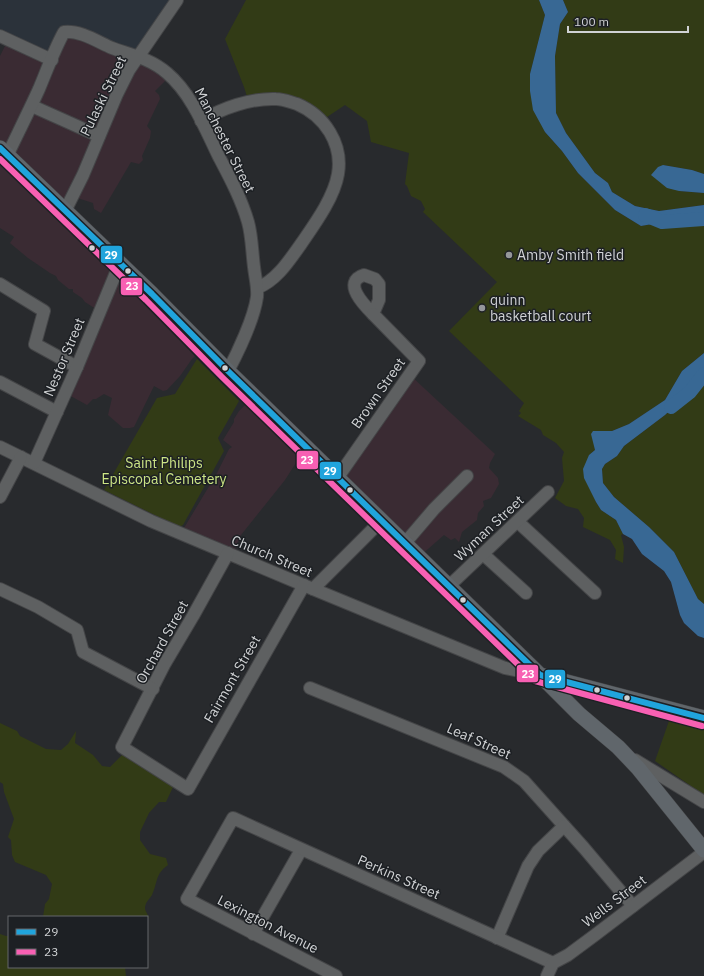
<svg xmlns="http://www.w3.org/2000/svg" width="704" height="976" font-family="'IBM Plex Sans',sans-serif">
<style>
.commercial{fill:#3a2b33}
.built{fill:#2b323a}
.green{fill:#323b16}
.water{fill:#386894}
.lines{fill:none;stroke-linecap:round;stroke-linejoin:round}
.river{stroke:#386894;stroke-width:14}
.minor-casing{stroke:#444547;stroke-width:14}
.major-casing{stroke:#444547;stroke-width:16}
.minor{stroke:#5e6061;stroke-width:12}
.major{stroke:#60666b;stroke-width:15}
.bus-1-casing{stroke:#1d2024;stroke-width:9}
.bus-2-casing{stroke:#1d2024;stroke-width:9}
.bus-1{stroke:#20a4dc;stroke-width:6}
.bus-2{stroke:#f860b3;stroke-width:6}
.bus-dot{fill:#d0d2d4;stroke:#1d2024;stroke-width:1.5}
.poi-dot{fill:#95979a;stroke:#1d2024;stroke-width:1.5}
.labels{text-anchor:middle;stroke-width:3;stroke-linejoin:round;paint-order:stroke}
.street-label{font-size:14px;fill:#d0d2d4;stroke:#1d2024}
.poi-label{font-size:14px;fill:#d0d2d4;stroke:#1d2024;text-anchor:start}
.park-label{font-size:14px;fill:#cce585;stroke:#1d2024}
.line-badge{stroke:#1d2024;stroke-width:1.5}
.badge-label{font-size:11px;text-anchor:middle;font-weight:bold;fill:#fff}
</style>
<rect width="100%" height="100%" fill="#282a2d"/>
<g class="commercial">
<polygon points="68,32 169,77 155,91 159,95 160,99 147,126 151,131 150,138 142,156 143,160 139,164 131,162 101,213 94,209 93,203 74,197 69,205 204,347 192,359 180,376 167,390 163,391 154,386 134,427 130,428 123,428 108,415 112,398 104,394 96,399 93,399 87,405 67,394 99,311 85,302 82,298 73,292 73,289 69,289 58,280 56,276 50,273 28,258 10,243 14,237 0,228 0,56 8,40"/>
<polygon points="411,376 495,454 490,463 489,468 498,478 499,484 491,498 483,501 484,506 478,513 477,520 462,532 459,542 455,538 451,540 444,535 420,556 340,475"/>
<polygon points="254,396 307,449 299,458 285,480 241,535 233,555 181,533 217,473 229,449 232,447 223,440 234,422 234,419 239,411"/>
</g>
<polygon class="built" points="0,0 178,0 142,53 68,32 53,59 0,36"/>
<g class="green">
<polygon points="246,0 539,0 545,15 530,74 545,132 562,151 578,173 615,210 641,226 664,222 704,218 704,353 682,371 665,400 629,424 612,431 593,431 595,450 589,455 596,502 601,510 616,520 623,534 621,535 624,547 623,563 615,559 616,550 610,540 583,527 584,518 578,509 566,506 555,498 564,481 562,458 564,452 556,443 543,435 541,430 518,416 521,413 519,411 524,403 449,331 497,282 423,212 425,209 421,201 411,196 407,186 405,184 409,153 371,142 367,121 345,105 324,119 282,100 249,103 244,87 225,39"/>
<polygon points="563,0 704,0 704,174 692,170 663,165 679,191 704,193 704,205 659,211 635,206 612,192 608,183 595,173 566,133 556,113 555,56 560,24 568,12"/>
<polygon points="197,359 239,401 218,438 224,451 183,525 179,527 104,490 157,398 175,394"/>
<polygon points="704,378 704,604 698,599 674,552 649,527 614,497 603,483 602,469 605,464 617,456 624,446 665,415"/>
<polygon points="670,718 704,728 704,795 655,761"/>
<path d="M0,723l17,8 3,5 26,13 15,1 7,-6 8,-13 -1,12 18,12 9,11 8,1 13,-13 51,31 -8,17h-7l-10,11 -9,19v8l10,14 16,4 2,7c-13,9 -10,17 -16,30 -3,5 -7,7 -7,14 1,3 3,6 4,9l-7,-2 -99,1 2,-13 4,-5 3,-15 -6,-9 -31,-13 -3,-7 -1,-15 -3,-3 6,-18 -10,-27 -1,-8 -3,-2z"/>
<polygon points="0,934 6,936 9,936 9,967 125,967 126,976 0,976"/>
</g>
<g class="water">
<polygon points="539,0 563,0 568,12 560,24 555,56 556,113 566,133 595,173 608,183 612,192 635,206 659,211 704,205 704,218 664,222 641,226 615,210 578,173 562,151 545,132 533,110 530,91 530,74 545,15"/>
<polygon points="663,165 692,170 704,174 704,193 679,191 667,188 651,175 658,167"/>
<polygon points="704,353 704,378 665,415 624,446 617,456 605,464 602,469 603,483 614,497 649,527 674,552 698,599 704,604 704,638 698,636 684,623 680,615 671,582 664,571 642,554 632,539 623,534 616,520 601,510 596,502 584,478 583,469 589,455 595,450 591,434 593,431 612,431 629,424 665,400 682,371"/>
</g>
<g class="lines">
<g class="river">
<polyline points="645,215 662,222 704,219"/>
<polyline points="671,407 690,392 704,374"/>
</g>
<defs>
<g id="minor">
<polyline points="0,36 52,60"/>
<polyline points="32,106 99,136"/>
<path d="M201,121c21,-13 50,-23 75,-22 7,0 14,3 21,5 28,12 46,40 41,70 -4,24 -24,51 -37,70 -12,17 -25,37 -44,44"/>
<path d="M7,156c11,-23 22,-45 32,-67 8,-19 15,-39 25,-57 16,-2 34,10 48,16 20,7 39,11 55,25 24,20 38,55 51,82 11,21 23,43 30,67 4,14 4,30 6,45 1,10 4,20 3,30 -3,21 -19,55 -29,74"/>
<polyline points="65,211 83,175 117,94 129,70 177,0"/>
<path d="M364,275l11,4 4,5v16l-6,14c-8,-8 -32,-32 -9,-39z"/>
<polyline points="0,284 44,311 35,344 77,367"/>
<polyline points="0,382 57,412"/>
<polyline points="0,447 151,521 313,589 505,668 540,675"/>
<polyline points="34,463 77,367 120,263"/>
<polyline points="338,477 419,361 373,314"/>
<polyline points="0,497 21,457"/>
<polyline points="518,522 595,593"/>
<polyline points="405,543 434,509 467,476"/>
<polyline points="228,553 193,616 164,665 122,747 188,789 304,585"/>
<polyline points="483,554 526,593"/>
<polyline points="449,586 548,492"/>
<polyline points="0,589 38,607 77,630 83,652 153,689"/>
<polyline points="313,589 382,520"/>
<polyline points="310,688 504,767 524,781 584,848 633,906"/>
<polyline points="635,760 704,802"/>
<polyline points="253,934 301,850"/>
<polyline points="497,938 528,866 538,851 564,826"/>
<polyline points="336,976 187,899 233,818 553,963"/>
<polyline points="547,976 553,963 568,955 595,935 704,852"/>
</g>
<g id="major">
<polyline points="0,148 152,294 228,371 540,675 704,718"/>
<polyline points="541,676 579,714 618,747 638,768 704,850"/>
</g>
</defs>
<use href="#minor" class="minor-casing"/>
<use href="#major" class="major-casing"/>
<use href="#minor" class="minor"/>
<use href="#major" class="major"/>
<defs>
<polyline id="bus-1" points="0,148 152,294 228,371 540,675 704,718"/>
<polyline id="bus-2" points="0,159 146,300 222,377 535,681 702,726"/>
</defs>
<use href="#bus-1" class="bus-1-casing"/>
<use href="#bus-2" class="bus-2-casing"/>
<use href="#bus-1" class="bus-1"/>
<use href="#bus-2" class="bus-2"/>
</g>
<g class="bus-dot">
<circle cx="92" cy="248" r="3.5"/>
<circle cx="128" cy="271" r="3.5"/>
<circle cx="225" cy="368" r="3.5"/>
<circle cx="350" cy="490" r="3.5"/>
<circle cx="463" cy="600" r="3.5"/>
<circle cx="597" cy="690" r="3.5"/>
<circle cx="627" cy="698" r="3.5"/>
</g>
<g class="poi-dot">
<circle cx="509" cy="255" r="4"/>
<circle cx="482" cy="308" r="4"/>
</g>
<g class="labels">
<g class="street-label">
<text transform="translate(103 96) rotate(-64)" y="5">Pulaski Street</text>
<text transform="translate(225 140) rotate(63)" y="5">Manchester Street</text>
<text transform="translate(64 357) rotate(-67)" y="5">Nestor Street</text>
<text transform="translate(378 393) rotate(-55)" y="5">Brown Street</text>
<text transform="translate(489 528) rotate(-43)" y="5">Wyman Street</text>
<text transform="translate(272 556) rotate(23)" y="5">Church Street</text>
<text transform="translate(162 642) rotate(-61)" y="5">Orchard Street</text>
<text transform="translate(232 679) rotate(-60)" y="5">Fairmont Street</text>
<text transform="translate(479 741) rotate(24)" y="5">Leaf Street</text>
<text transform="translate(399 877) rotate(24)" y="5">Perkins Street</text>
<text transform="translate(614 901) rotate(-37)" y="5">Wells Street</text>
<text transform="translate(268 924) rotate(27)" y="5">Lexington Avenue</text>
</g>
<g class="poi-label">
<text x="517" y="260">Amby Smith field</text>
<text x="490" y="305">quinn<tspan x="490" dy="16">basketball court</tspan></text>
</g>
<g class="park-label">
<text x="164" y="468">Saint Philips<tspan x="164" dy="16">Episcopal Cemetery</tspan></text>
</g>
</g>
<g class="line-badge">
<rect x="100" y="245" width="23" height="19" rx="4" fill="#20a4dc"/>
<rect x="120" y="277" width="23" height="19" rx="4" fill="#f860b3"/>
<rect x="296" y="450" width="23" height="20" rx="4" fill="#f860b3"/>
<rect x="319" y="461" width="23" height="19" rx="4" fill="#20a4dc"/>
<rect x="516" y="664" width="23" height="19" rx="4" fill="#f860b3"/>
<rect x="544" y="669" width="22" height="20" rx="4" fill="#20a4dc"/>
</g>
<g class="badge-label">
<text x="111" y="259">29</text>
<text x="132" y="290">23</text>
<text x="307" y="464">23</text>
<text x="330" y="475">29</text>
<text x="528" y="678">23</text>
<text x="555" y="683">29</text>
</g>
<rect x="8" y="916" width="140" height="52" fill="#1d2024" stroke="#65676a"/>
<rect x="16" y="929" width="20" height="6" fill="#20a4dc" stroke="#65676a"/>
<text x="44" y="936" font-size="12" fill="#d0d2d4">29</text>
<rect x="16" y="949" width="20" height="6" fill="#f860b3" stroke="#65676a"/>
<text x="44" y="956" font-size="12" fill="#d0d2d4">23</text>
<path d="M568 26v6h120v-6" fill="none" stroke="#d0d2d4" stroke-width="2"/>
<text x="574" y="26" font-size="12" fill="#d0d2d4" stroke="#1d2024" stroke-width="3" paint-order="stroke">100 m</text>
</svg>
